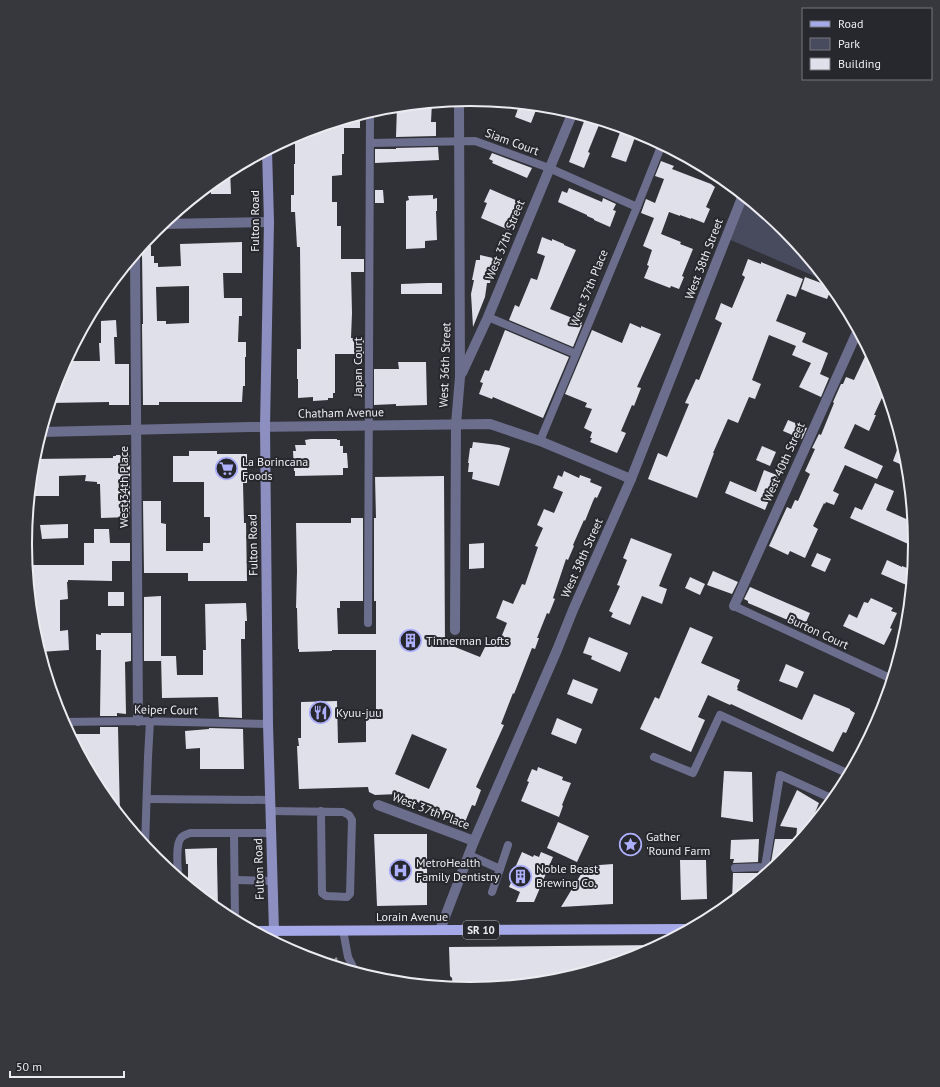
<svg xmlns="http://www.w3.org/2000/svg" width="940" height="1087" font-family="'PT Sans',sans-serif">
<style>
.green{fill:#484a5e}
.building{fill:#dfe0e9;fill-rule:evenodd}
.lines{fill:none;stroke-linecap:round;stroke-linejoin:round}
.path{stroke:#909096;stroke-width:2.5;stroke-dasharray:3 3;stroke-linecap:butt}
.lane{stroke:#6c6e8d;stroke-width:8}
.street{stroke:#6c6e8d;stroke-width:10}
.secondary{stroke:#8d8fc0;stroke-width:10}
.primary{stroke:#a6a9e8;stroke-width:10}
.labels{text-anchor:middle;stroke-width:4;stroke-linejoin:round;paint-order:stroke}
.shield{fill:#27282e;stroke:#b0b0b6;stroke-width:1}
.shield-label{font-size:11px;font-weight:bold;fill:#ebebf0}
.street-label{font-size:12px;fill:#ebebf0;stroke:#27282e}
.poi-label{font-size:12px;fill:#ebebf0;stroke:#27282e;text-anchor:start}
.rim{fill:none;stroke:#ebebf0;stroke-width:2}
</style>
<rect width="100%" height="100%" fill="#313138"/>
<polygon class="green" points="743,195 785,229 828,282 726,238"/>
<g class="building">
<polygon points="432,102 431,122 436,122 436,136 396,137 397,106"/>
<polygon points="520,103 538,105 531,123 515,117"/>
<polygon points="360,114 360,128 344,128 344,154 342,154 342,175 332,176 332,202 337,202 337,226 341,226 341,259 364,259 364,272 351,272 352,313 351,338 364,338 364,354 335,354 335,393 333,393 333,398 328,398 328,400 313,401 313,397 298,398 298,379 297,379 297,349 301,349 300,247 297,247 295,212 291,212 291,195 294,195 294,164 295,164 295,135 300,132"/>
<polygon points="586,116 601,120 588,152 590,153 584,168 569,162"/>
<polygon points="622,127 637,132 626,162 611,157"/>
<polygon points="438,147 439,160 375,163 375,149 396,149 396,148"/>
<polygon points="492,153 532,168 527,178 492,163 493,161 489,159"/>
<polygon points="661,161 674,166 672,169 711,184 715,187 706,207 710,209 704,223 691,218 691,219 680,215 680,216 669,212 661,234 681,242 680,244 693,249 682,276 684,277 679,289 671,286 670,288 644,278 649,266 647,265 652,250 643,246 654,218 641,213 646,199 655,203 664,179 655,176"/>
<polygon points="230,169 231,194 211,194 211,183 223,173"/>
<polygon points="569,188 602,202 603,198 616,204 613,210 616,211 610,227 594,220 594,219 587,216 587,215 558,202 562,191 567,193"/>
<polygon points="490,189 520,202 509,230 481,218 487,203 484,202"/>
<polygon points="375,190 383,190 384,203 375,203"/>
<polygon points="433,195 433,199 437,198 437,211 436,211 437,240 425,241 425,248 406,249 406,201 409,200 408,196"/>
<polygon points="542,237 552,241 552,239 564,244 564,245 576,250 550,309 582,322 581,325 582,325 573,347 509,320 515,305 519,307 531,278 537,280 545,256 537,253"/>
<path d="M242,242v31h-19l1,25h18v18h-3l-1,26h8v15h-1v29h-2l-1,16h-83v3h-16l-1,-81h1l-1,-70 -3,-5 2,-2 10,-1v10h3v7h4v4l23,-1 -1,-22zM189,286v37l-23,1v-3h-9l-1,-34z"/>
<polygon points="480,255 493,258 493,263 490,283 487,283 485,297 473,327 471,294 474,280 472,280 476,260 480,260"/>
<polygon points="748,259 761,264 761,262 803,279 796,297 787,294 776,321 806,333 802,342 828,353 820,374 829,378 821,397 799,387 811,363 792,355 796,346 769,335 752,380 761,384 755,399 749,397 738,423 728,419 713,453 714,453 697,498 648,479 658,453 667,457 689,404 685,403 696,379 699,380 722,323 715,319 721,303 732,308 745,277 742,275"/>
<polygon points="805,277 832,287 827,299 813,294 801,289"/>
<polygon points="428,283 442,283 442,294 401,294 401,284"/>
<polygon points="116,320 117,337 114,337 115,364 129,364 129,405 109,405 109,402 50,403 59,373 64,373 64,363 71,363 71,361 100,361 99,343 101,343 101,321"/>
<polygon points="630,323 641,328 641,326 661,334 637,387 641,388 634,406 632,405 621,431 626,433 617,453 590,442 592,438 590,438 592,432 584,428 592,409 585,407 587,403 565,394 592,330 622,343"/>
<polygon points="505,330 569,357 543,418 493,397 492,399 479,394 483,383 480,382 485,370 489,371"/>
<polygon points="868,350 881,373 886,389 874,415 876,415 869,431 855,424 844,448 883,466 877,479 845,465 833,491 839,494 834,505 826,502 825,504 824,503 813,526 818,529 805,558 790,551 788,555 769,546 787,507 791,509 795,500 798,501 810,474 805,471 815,449 812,448 819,434 821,435 834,403 833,402 841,384 843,384 846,377 854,380"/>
<polygon points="398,362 426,362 427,405 396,406 396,404 374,405 374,369 399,369"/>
<polygon points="788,420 807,428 802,439 783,431"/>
<polygon points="311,439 337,439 337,440 340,440 340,446 343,446 343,453 347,453 348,468 343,468 343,475 295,476 295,471 294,471 293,451 296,451 295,445 306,445 305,440"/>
<polygon points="473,442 499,445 510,448 499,486 472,479 473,472 468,472 469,463 468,463 470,448 472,448"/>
<polygon points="762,446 776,452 770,466 756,460"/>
<polygon points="897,450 905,453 907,467 893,461"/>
<polygon points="189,451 217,451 217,454 247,454 247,483 243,483 244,523 246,523 247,581 188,581 188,573 144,573 143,501 161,501 161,523 166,524 166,551 203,551 203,543 210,543 210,517 204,517 204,482 173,482 173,456 189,456"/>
<polygon points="116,455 130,455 130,517 101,518 100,484 97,484 97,482 85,481 86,475 59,476 59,496 30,496 33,459 113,458 113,456 116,456"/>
<polygon points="764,470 779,476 765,510 725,493 730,481 756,492"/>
<path d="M564,471l15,7 1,-3 11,4 -1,3 12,5 -5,11 -2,-1 -2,4 -8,20 -1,-1 -11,25 1,1 -6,14 -2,-1 -13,39 2,1 -6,15 -2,-1 -10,25h2l-4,11 -3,-1 -18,46 -1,-1 -12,31 3,1 -28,62 5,3 -6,16 -3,-1 -7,17 -24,-8v-2l-31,-13 -4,8 -12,-5 4,-8 -23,1 -6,-3 -1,-5 -69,2 -2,-43h2l-1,-8h3v-36l36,-1 1,42 28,-1v-29h10v-63h-44v1l-33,1v-3h-1l-1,-41h-1l1,-37 -1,-48h55v-5h12v83h-23v7h-3l1,26h38v-33h-2v-83h2l-1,-41 69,-1 1,167 35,14 6,-12 3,1 2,-4 7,3 9,-22 -11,-5 7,-18 10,4 9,-20 3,1 13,-38 -3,-1 8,-18 -6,-3 7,-16 10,4 9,-21 -10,-4 5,-13 4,2zM412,734l35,15 -18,40 -34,-15z"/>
<polygon points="875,483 894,491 886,510 913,522 915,547 850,518 855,507 862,510"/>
<polygon points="68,524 68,538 42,539 40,525"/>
<polygon points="94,529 109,529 110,543 130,543 130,561 112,561 112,581 68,580 68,582 67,582 68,599 60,600 60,631 68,630 69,650 40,652 34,630 29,587 32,587 32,565 84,565 84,543 94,543"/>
<polygon points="631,538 672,554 659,586 667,589 662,604 642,596 630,625 611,617 613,613 609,611 620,586 617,585 627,560 623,558"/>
<polygon points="484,543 484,568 469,569 469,544"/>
<polygon points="817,553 831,559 825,572 811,566"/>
<polygon points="887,560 902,567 902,566 912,570 911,587 881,574"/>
<polygon points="713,571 738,582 732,594 707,585"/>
<polygon points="690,577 705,584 700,595 685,588"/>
<polygon points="750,587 810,613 804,627 748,603 748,601 744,599"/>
<rect x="108" y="592" width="16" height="14"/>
<polygon points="161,596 161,661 144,661 144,597"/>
<polygon points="871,598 893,608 891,611 897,613 890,628 892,629 884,645 843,626 849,614 857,618 864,602 868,603"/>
<polygon points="246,603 247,621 245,621 245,639 241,639 242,718 219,717 218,697 162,698 161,656 176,656 177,675 203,675 203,650 206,650 205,604"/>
<polygon points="690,627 713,637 701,663 740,680 737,687 738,688 737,690 802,720 814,694 850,709 850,710 855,713 846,733 843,732 833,752 731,704 730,705 708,695 698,717 705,720 691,752 640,729 655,697 659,699"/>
<polygon points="101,633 131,633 131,661 125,662 126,714 117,713 117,716 100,716 101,650 96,650 96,634 101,635"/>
<polygon points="589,637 628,653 620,672 591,659 592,656 583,653"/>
<polygon points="786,664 804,672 797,688 779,681"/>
<polygon points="573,679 598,689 592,704 567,694"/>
<polygon points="557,718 582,729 576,744 551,734"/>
<polygon points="100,727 118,727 120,815 100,791 70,734 100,734"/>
<polygon points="209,728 243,729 244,769 200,769 200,748 186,749 185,731 209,729"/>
<polygon points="538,767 563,777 562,780 571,783 562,805 563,806 559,817 521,801 529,782 527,781 532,769 537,771"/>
<polygon points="724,771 752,772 753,822 721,817"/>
<polygon points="797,790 819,803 808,830 784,858 732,901 733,873 757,873 757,876 759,873 768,872 770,868 775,839 796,839 797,828 780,826"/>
<polygon points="558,822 589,836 577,862 547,848"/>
<polygon points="374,834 427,834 427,905 377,906"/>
<polygon points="759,839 758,862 733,863 734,859 730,859 731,840"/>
<polygon points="217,848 217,861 218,909 188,885 188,864 186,864 185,849"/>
<polygon points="522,852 533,857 534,855 539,857 541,852 553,857 534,902 516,902 520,892 509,887 517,869 515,868"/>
<polygon points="680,860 706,860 707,899 681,900"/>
<polygon points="613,864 613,904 561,907 586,866"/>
<polygon points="658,945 640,955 557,980 470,988 453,987 452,978 450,976 449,947"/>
</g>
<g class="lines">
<polyline class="path" points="331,964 337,958"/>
<g class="lane">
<polyline points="370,143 475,141 549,168 637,207"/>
<polyline points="488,317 576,354"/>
<polyline points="540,441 637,207 662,144"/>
<polyline points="734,606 892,679"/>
<polyline points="368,623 370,111"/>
<polyline points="63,722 138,721 268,724"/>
<polyline points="654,757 693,773 720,715 849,774"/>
<polyline points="147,799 270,800"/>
<polyline points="271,811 343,812 349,815 352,820 350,894 347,897 326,896 322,893 321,811"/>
<polyline points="234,833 235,920"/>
<polyline points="145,846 148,757 150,721"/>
<polyline points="469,855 500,869 492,892"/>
<polyline points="735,868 765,867 780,775 833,799"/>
<polyline points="500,869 508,845"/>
<path d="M178,877c0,-10 -3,-32 3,-39 2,-3 5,-3 9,-5h81"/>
<polyline points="235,880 273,881"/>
<polyline points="343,930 348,957 355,971"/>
</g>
<g class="street">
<polyline points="162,224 269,222"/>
<polyline points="135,254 138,721"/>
<polyline points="462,373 488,317 573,112"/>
<polyline points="41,432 250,427 490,424 540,441 631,479"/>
<polyline points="734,606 858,330"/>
<polyline points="455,630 456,424 460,377 459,100"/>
<polyline points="378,805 474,841"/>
<polyline points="440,930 474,841 557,650 573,610 631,479 743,195"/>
</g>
<polyline class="secondary" points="267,150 269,222 265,426 268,724 274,931 273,940"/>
<polyline class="primary" points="255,931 688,929"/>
</g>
<defs>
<symbol id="supermarket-ring" viewBox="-11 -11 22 22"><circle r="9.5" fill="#27282e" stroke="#adaffb" stroke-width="1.5"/><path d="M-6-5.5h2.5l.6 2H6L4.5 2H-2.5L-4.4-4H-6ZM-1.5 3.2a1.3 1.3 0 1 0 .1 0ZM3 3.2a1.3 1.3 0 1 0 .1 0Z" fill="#adaffb"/></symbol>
<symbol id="building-ring" viewBox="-11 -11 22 22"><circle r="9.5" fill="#27282e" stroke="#adaffb" stroke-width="1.5"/><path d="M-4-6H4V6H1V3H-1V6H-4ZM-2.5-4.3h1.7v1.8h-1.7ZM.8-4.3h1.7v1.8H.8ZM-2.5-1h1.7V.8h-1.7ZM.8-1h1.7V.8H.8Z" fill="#adaffb"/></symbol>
<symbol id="restaurant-ring" viewBox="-11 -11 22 22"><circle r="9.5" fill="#27282e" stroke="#adaffb" stroke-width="1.5"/><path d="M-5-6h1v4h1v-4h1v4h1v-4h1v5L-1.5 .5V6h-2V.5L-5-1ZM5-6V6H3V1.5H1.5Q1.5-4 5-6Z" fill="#adaffb"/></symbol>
<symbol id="sight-ring" viewBox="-11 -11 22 22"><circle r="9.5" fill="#27282e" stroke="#adaffb" stroke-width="1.5"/><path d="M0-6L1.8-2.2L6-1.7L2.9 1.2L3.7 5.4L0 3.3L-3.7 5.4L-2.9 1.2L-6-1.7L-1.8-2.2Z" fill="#adaffb"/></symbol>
<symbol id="hospital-ring" viewBox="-11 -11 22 22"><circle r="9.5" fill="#27282e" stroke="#adaffb" stroke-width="1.5"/><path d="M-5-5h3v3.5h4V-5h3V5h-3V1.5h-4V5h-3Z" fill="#adaffb"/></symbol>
</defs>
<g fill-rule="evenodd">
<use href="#supermarket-ring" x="214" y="456" width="25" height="25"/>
<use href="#building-ring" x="398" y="628" width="25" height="25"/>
<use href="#restaurant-ring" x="308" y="700" width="25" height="25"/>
<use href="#sight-ring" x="618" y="832" width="25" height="25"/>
<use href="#hospital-ring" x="388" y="858" width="25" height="25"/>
<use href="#building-ring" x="508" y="864" width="25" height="25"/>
</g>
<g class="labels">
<rect class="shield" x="463" y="921" width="36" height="18" rx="3"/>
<g class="shield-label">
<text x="481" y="934">SR 10</text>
</g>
<g class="street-label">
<text transform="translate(512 142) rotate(20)" y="4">Siam Court</text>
<text transform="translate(255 221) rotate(-90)" y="4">Fulton Road</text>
<text transform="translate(505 240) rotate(-68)" y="4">West 37th Street</text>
<text transform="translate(704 259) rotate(-69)" y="4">West 38th Street</text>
<text transform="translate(589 288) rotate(-68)" y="4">West 37th Place</text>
<text transform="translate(445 365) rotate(-88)" y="4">West 36th Street</text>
<text transform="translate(358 367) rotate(-90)" y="4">Japan Court</text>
<text transform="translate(341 413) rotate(-1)" y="4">Chatham Avenue</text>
<text transform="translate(784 462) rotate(-66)" y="4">West 40th Street</text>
<text transform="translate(124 487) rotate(-90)" y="4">West 34th Place</text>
<text transform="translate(253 545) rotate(-91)" y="4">Fulton Road</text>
<text transform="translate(582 558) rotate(-66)" y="4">West 38th Street</text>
<text transform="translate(818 632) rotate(25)" y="4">Burton Court</text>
<text transform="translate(166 710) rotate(1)" y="4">Keiper Court</text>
<text transform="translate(431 811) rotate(21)" y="4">West 37th Place</text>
<text transform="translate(259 869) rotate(-92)" y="4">Fulton Road</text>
<text x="412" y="921">Lorain Avenue</text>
</g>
<g class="poi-label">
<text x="242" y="466">La Borincana<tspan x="242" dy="14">Foods</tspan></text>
<text x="426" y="645">Tinnerman Lofts</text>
<text x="336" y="717">Kyuu-juu</text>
<text x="646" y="841">Gather<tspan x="646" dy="14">'Round Farm</tspan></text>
<text x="416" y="867">MetroHealth<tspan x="416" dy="14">Family Dentistry</tspan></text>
<text x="536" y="873">Noble Beast<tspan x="536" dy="14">Brewing Co.</tspan></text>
</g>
</g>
<path d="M0 0H940V1087H0ZM32 544a438 438 0 1 1 876 0a438 438 0 1 1-876 0Z" fill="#37383e" fill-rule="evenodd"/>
<path class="rim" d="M32 544a438 438 0 1 1 876 0a438 438 0 1 1-876 0Z"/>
<rect x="802" y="8" width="130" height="72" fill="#27282e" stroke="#75767c"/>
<rect x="810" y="21" width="20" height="6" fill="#a6a9e8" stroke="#75767c"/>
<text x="838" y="28" font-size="12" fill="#ebebf0">Road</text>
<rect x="810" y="38" width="20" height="12" fill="#484a5e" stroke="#75767c"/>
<text x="838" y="48" font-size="12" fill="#ebebf0">Park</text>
<rect x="810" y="58" width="20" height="12" fill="#dfe0e9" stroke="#75767c"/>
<text x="838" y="68" font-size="12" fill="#ebebf0">Building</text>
<path d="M10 1071v6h114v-6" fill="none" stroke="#ebebf0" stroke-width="2"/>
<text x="16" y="1071" font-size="12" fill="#ebebf0" stroke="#27282e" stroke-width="3" paint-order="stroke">50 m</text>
</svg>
